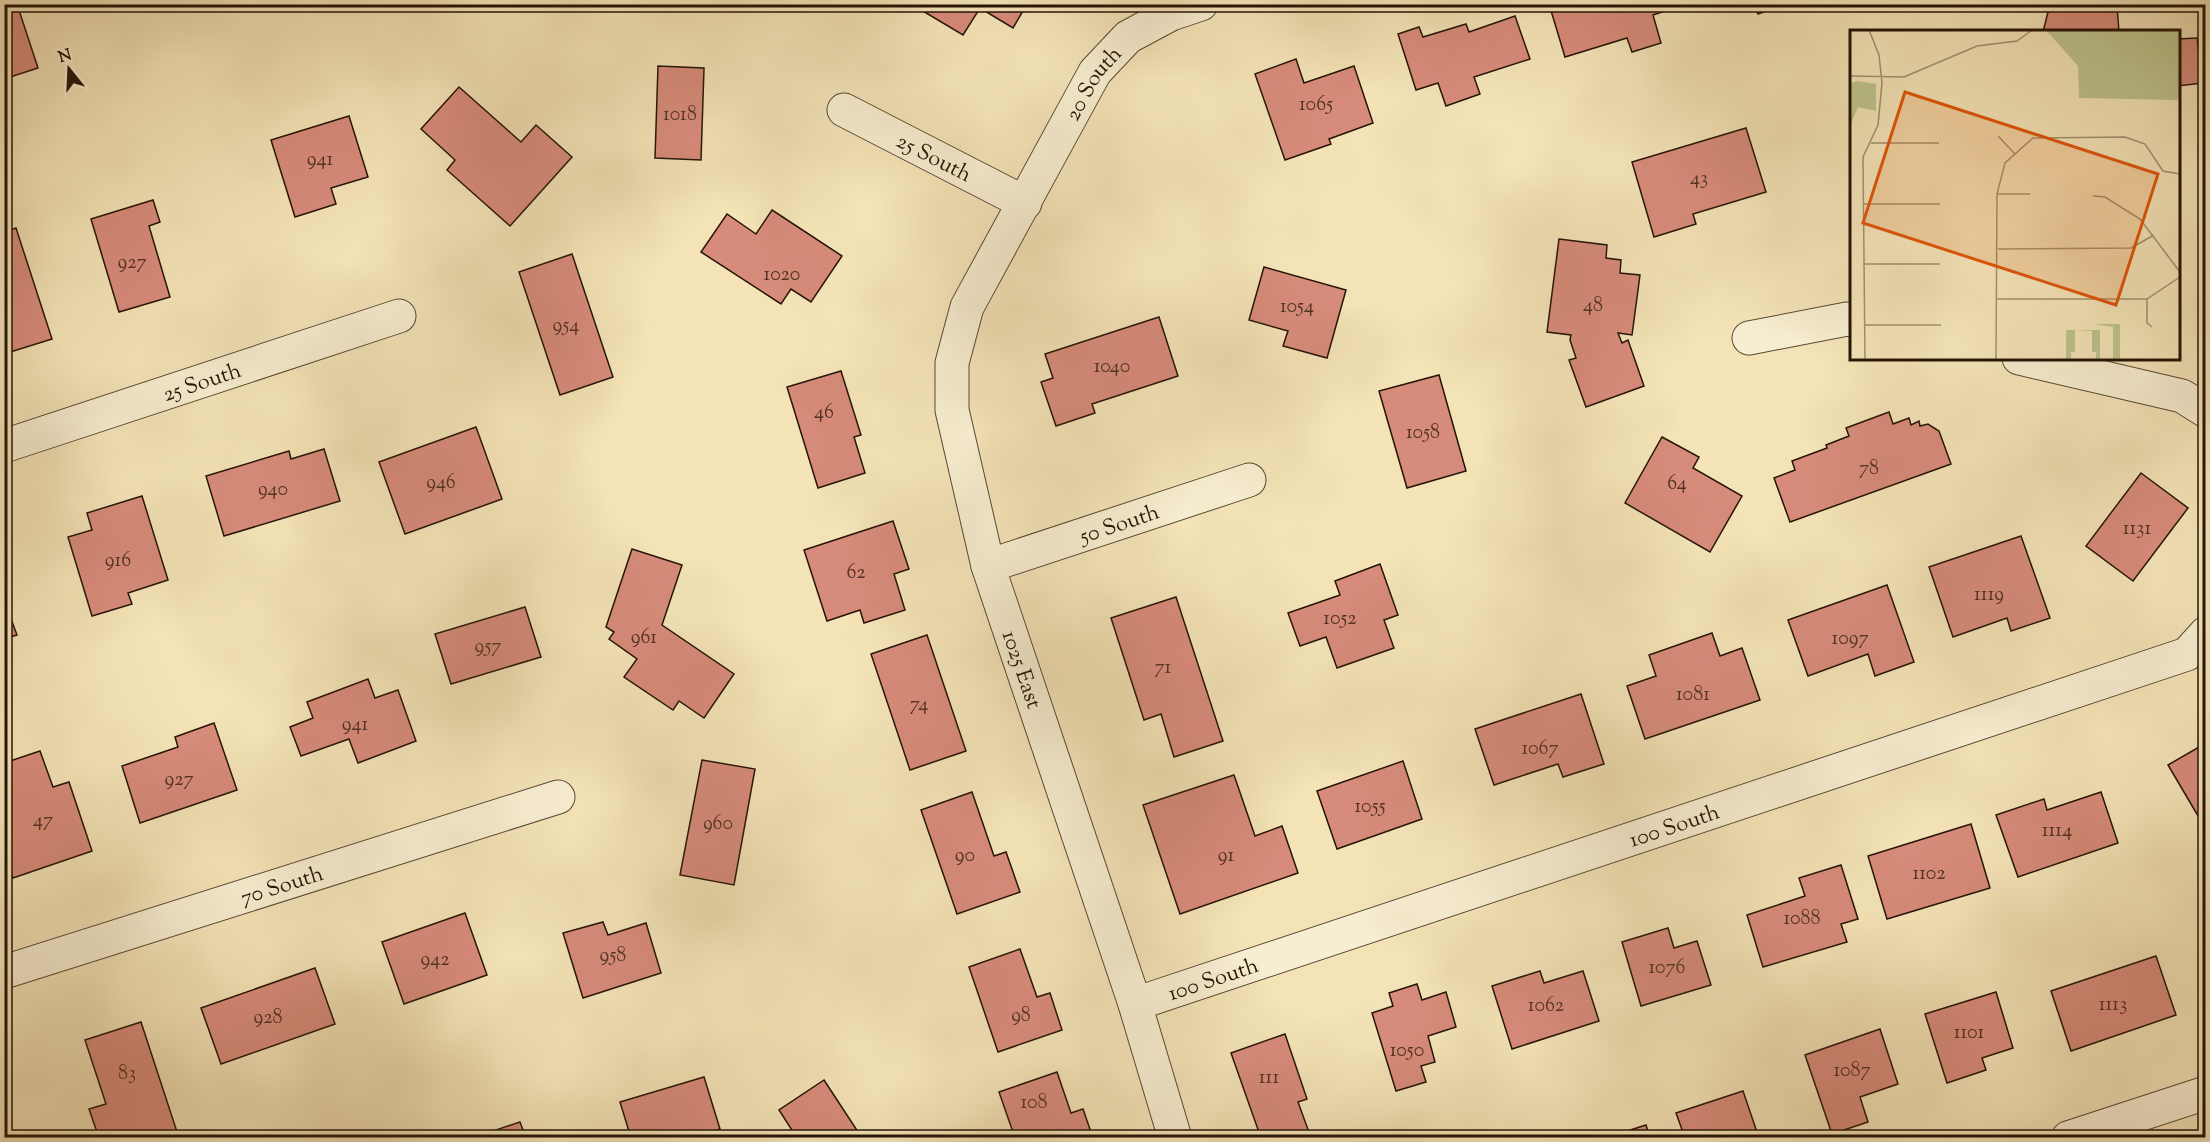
<svg xmlns="http://www.w3.org/2000/svg" width="2210" height="1142" font-family="'Sorts Mill Goudy',serif">
<style>
.building{fill:#d78b7a;stroke:#251406;stroke-width:1.5}
.lines{fill:none;stroke-linecap:round;stroke-linejoin:round}
.minor-casing{stroke:#584832;stroke-width:35}
.minor{stroke:#f7edd0;stroke-width:33}
.labels{text-anchor:middle;stroke-width:4.5;stroke-linejoin:round;paint-order:stroke}
.number-label{font-size:20px;fill:#523223}
.street-label{font-size:22px;fill:#251406;stroke:#f7edd0}
.inset-road{fill:none;stroke:#a19070;stroke-width:1.5}
.view{fill:#de560c;fill-opacity:0.15;stroke:#de560c;stroke-width:3}
.inset-edge{fill:none;stroke:#251406;stroke-width:3}
</style>
<rect width="100%" height="100%" fill="#f3e3b7"/>
<filter id="stains"><feTurbulence type="fractalNoise" baseFrequency=".00333" numOctaves="4"/><feColorMatrix values="0 0 0 0 .2 0 0 0 0 .09 0 0 0 0 .02 0 0 0 .5 -.17"/></filter>
<radialGradient id="worn" r=".72"><stop offset=".6" stop-color="#630" stop-opacity="0"/><stop offset="1" stop-color="#630" stop-opacity=".3"/></radialGradient>
<g class="building">
<polygon points="4,4 17,4 38,68 4,79"/>
<polygon points="911,4 1027,4 1013,28 980,8 963,35"/>
<polygon points="1549,4 1686,4 1653,15 1661,43 1632,52 1627,38 1565,57"/>
<polygon points="1754,4 1785,4 1758,14"/>
<polygon points="2050,4 2117,5 2119,32 2043,32"/>
<polygon points="1515,16 1530,59 1474,77 1480,94 1446,106 1438,83 1416,90 1398,34 1419,27 1423,37 1466,24 1469,32"/>
<polygon points="2197,38 2202,83 2178,86 2178,39"/>
<polygon points="1296,59 1304,83 1354,66 1373,123 1329,139 1331,144 1285,160 1255,74"/>
<polygon points="658,66 704,68 701,160 655,158"/>
<polygon points="459,87 521,142 536,125 572,157 510,226 447,170 455,160 421,129"/>
<polygon points="349,116 368,177 331,188 336,204 295,217 271,140"/>
<polygon points="1746,128 1766,192 1693,214 1696,224 1654,237 1632,162"/>
<polygon points="153,200 160,222 149,226 170,297 119,312 91,219"/>
<polygon points="772,210 842,256 811,302 791,289 781,304 701,252 727,214 756,234"/>
<polygon points="16,228 52,339 4,354 4,232"/>
<polygon points="1559,239 1607,245 1606,258 1621,260 1620,273 1640,275 1632,335 1618,333 1622,343 1628,340 1644,386 1586,407 1569,360 1576,358 1570,340 1571,335 1547,332"/>
<polygon points="572,254 613,377 560,395 519,272"/>
<polygon points="1264,267 1346,290 1327,358 1283,346 1288,331 1249,320"/>
<polygon points="1159,317 1178,376 1092,404 1095,413 1056,426 1041,382 1053,378 1045,354"/>
<polygon points="841,371 861,435 854,437 865,473 818,488 787,387"/>
<polygon points="1439,375 1466,471 1407,488 1379,391"/>
<polygon points="1889,412 1893,424 1909,418 1911,425 1919,421 1920,426 1928,424 1939,431 1951,464 1790,522 1774,478 1795,470 1792,461 1827,448 1826,445 1849,436 1846,428"/>
<polygon points="476,427 502,499 405,534 379,462"/>
<polygon points="1662,437 1699,457 1693,468 1742,496 1710,552 1625,503"/>
<polygon points="324,449 340,501 224,536 206,476 289,451 291,459"/>
<polygon points="2141,473 2188,508 2133,581 2086,546"/>
<polygon points="142,496 168,580 128,593 132,604 92,616 68,537 92,530 87,513"/>
<polygon points="893,521 909,569 894,574 905,610 864,623 860,610 827,621 804,550"/>
<polygon points="2021,536 2050,618 2011,631 2007,618 1953,637 1929,567"/>
<polygon points="632,549 682,565 662,625 734,674 704,718 679,701 673,710 624,677 637,659 609,639 614,632 606,627"/>
<polygon points="1380,564 1398,615 1384,620 1394,648 1337,668 1326,637 1300,646 1288,613 1340,595 1335,581"/>
<polygon points="1887,585 1914,662 1875,676 1868,654 1808,676 1788,620"/>
<polygon points="1176,597 1223,741 1174,757 1161,714 1144,720 1111,618"/>
<polygon points="4,600 17,635 4,639"/>
<polygon points="525,607 541,657 451,684 435,634"/>
<polygon points="1712,633 1720,656 1742,648 1760,700 1645,739 1627,686 1656,676 1649,655"/>
<polygon points="927,635 966,751 910,770 871,654"/>
<polygon points="368,679 375,698 398,690 416,741 358,763 349,739 301,756 290,727 313,718 307,702"/>
<polygon points="1581,694 1604,764 1563,777 1558,764 1494,785 1475,729"/>
<polygon points="214,723 237,790 140,823 122,766 178,747 175,737"/>
<polygon points="2199,747 2203,754 2206,752 2204,826 2168,765"/>
<polygon points="40,751 53,787 69,782 92,851 13,878 4,852 4,763"/>
<polygon points="702,760 755,769 734,885 680,875"/>
<polygon points="1403,761 1422,819 1337,849 1317,791"/>
<polygon points="1234,775 1255,836 1282,826 1298,873 1180,914 1143,805"/>
<polygon points="972,792 994,856 1006,852 1020,892 957,914 921,810"/>
<polygon points="2101,792 2118,843 2018,877 1996,815 2044,799 2047,810"/>
<polygon points="1971,824 1990,888 1887,919 1868,856"/>
<polygon points="1841,865 1858,919 1841,924 1847,942 1763,967 1747,915 1805,896 1799,878"/>
<polygon points="465,913 487,975 404,1004 382,942"/>
<polygon points="603,922 608,935 646,923 661,973 583,998 563,933"/>
<polygon points="1668,928 1674,948 1697,941 1711,985 1641,1006 1622,942"/>
<polygon points="1020,949 1037,997 1050,993 1062,1030 998,1052 969,967"/>
<polygon points="2156,956 2176,1015 2071,1051 2051,991"/>
<polygon points="315,968 335,1024 221,1064 201,1008"/>
<polygon points="1540,971 1544,983 1583,971 1599,1021 1512,1049 1492,986"/>
<polygon points="1417,984 1422,1000 1446,992 1456,1027 1428,1036 1435,1062 1421,1066 1426,1082 1396,1091 1372,1013 1393,1006 1389,993"/>
<polygon points="1996,992 2013,1048 1982,1058 1986,1070 1947,1083 1925,1014"/>
<polygon points="141,1022 179,1138 99,1138 89,1109 106,1104 85,1040"/>
<polygon points="1880,1029 1898,1084 1860,1097 1868,1122 1832,1134 1805,1055"/>
<polygon points="1285,1034 1307,1099 1298,1102 1310,1135 1303,1138 1261,1138 1231,1053"/>
<polygon points="1057,1072 1071,1113 1083,1109 1093,1138 1015,1138 999,1092"/>
<polygon points="704,1077 720,1129 692,1138 631,1138 620,1102"/>
<polygon points="824,1080 862,1138 797,1138 779,1110"/>
<polygon points="1743,1091 1759,1138 1685,1138 1676,1113"/>
<polygon points="520,1122 526,1138 475,1138 475,1137"/>
<polygon points="1646,1125 1650,1138 1605,1138"/>
</g>
<g class="lines">
<defs>
<g id="minor">
<path id="s1" d="M844,110l181,93"/>
<polyline points="1749,338 1847,319 1852,320"/>
<polyline points="2019,358 2182,396 2206,411"/>
<path id="s2" d="M4,446l395,-130"/>
<path id="s3" d="M988,566l261,-86"/>
<path id="s4" d="M4,972l554,-175"/>
<path id="s5" d="M1135,1004l1052,-350 19,-21"/>
<path id="s6" d="M1175,1138l-40,-134 -147,-438 -36,-156v-47l15,-56 128,-235 33,-35 43,-23 30,-10"/>
<polyline points="2068,1138 2206,1093"/>
</g>
</defs>
<use href="#minor" class="minor-casing"/>
<use href="#minor" class="minor"/>
</g>
<g class="labels">
<g class="number-label">
<text x="1316" y="110">1065</text>
<text x="680" y="120">1018</text>
<text x="320" y="165">941</text>
<text x="1699" y="184">43</text>
<text x="132" y="268">927</text>
<text x="782" y="280">1020</text>
<text x="1593" y="311">48</text>
<text x="1297" y="312">1054</text>
<text x="566" y="331">954</text>
<text x="1112" y="372">1040</text>
<text x="824" y="418">46</text>
<text x="1423" y="438">1058</text>
<text x="1869" y="474">78</text>
<text x="441" y="488">946</text>
<text x="1677" y="489">64</text>
<text x="273" y="495">940</text>
<text x="2137" y="534">1131</text>
<text x="118" y="566">916</text>
<text x="856" y="578">62</text>
<text x="1989" y="600">1119</text>
<text x="1340" y="624">1052</text>
<text x="644" y="643">961</text>
<text x="1850" y="644">1097</text>
<text x="488" y="652">957</text>
<text x="1163" y="673">71</text>
<text x="1693" y="700">1081</text>
<text x="919" y="710">74</text>
<text x="355" y="730">941</text>
<text x="1540" y="754">1067</text>
<text x="179" y="785">927</text>
<text x="1370" y="812">1055</text>
<text x="43" y="826">47</text>
<text x="718" y="829">960</text>
<text x="2057" y="836">1114</text>
<text x="965" y="861">90</text>
<text x="1226" y="861">91</text>
<text x="1929" y="879">1102</text>
<text x="1802" y="924">1088</text>
<text x="613" y="961">958</text>
<text x="435" y="965">942</text>
<text x="1667" y="973">1076</text>
<text x="2113" y="1010">1113</text>
<text x="1546" y="1011">1062</text>
<text x="1021" y="1021">98</text>
<text x="268" y="1023">928</text>
<text x="1969" y="1038">1101</text>
<text x="1407" y="1056">1050</text>
<text x="1852" y="1076">1087</text>
<text x="127" y="1079">83</text>
<text x="1269" y="1083">111</text>
<text x="1034" y="1108">108</text>
</g>
<g class="street-label">
<text dy="8" stroke="none"><textPath href="#s6" startOffset="1124">20 South</textPath></text>
<text dy="8" stroke="none"><textPath href="#s1" startOffset="102">25 South</textPath></text>
<text dy="8" stroke="none"><textPath href="#s2" startOffset="208">25 South</textPath></text>
<text dy="8" stroke="none"><textPath href="#s3" startOffset="138">50 South</textPath></text>
<text transform="translate(1023 669) rotate(71)" y="8">1025 East</text>
<text dy="8" stroke="none"><textPath href="#s5" startOffset="568">100 South</textPath></text>
<text dy="8" stroke="none"><textPath href="#s4" startOffset="291">70 South</textPath></text>
<text dy="8" stroke="none"><textPath href="#s5" startOffset="82">100 South</textPath></text>
</g>
</g>
<g transform="translate(1850 30)">
<rect width="330" height="330" fill="#f3e3b7"/>
<path d="M196,0h134v66l-3,4 -98,-2 -1,-32zM8,51l18,3v27l-18,-4 -8,19v-43zM244,294h26v36h-7v-33zM216,300h34v30h-4v-8h-4v-21l-17,-1v22h-4v8h-5z" fill="#bdc38d"/>
<path class="inset-road" d="M0,46l54,1 73,-31 40,-5 15,-11M148,106l17,18M21,113h68M147,164h33M243,166l12,1 35,22 40,53M13,174h77M148,219l133,-1 23,-13M13,234h77M147,269h150l33,-22M297,269v24l5,4M14,295h77M15,330l-2,-203 15,-32 4,-42 -3,-28 -10,-25M146,330l1,-166 8,-31 28,-25 92,-1 20,7 18,27 17,3"/>
<path class="view" d="M55,62l253,82 -42,131 -253,-82z"/>
<rect width="330" height="330" class="inset-edge"/>
</g>
<rect width="2210" height="1142" fill="none" stroke="#f3e3b7" stroke-width="24"/>
<rect x="6" y="6" width="2198" height="1130" fill="none" stroke="#251406" stroke-width="3"/>
<rect x="12" y="12" width="2186" height="1118" fill="none" stroke="#251406" stroke-width="1.5"/>
<g transform="translate(69 69) rotate(342)" stroke="#f7edd0" stroke-width="4.5" paint-order="stroke">
<path d="M0-4.5L10 22L0 15L-10 22Z" fill="#251406"/>
<text y="-9" font-size="16" font-weight="bold" text-anchor="middle" fill="#251406">N</text>
</g>
<rect width="100%" height="100%" filter="url(#stains)"/>
<rect width="100%" height="100%" fill="url(#worn)"/>
</svg>
